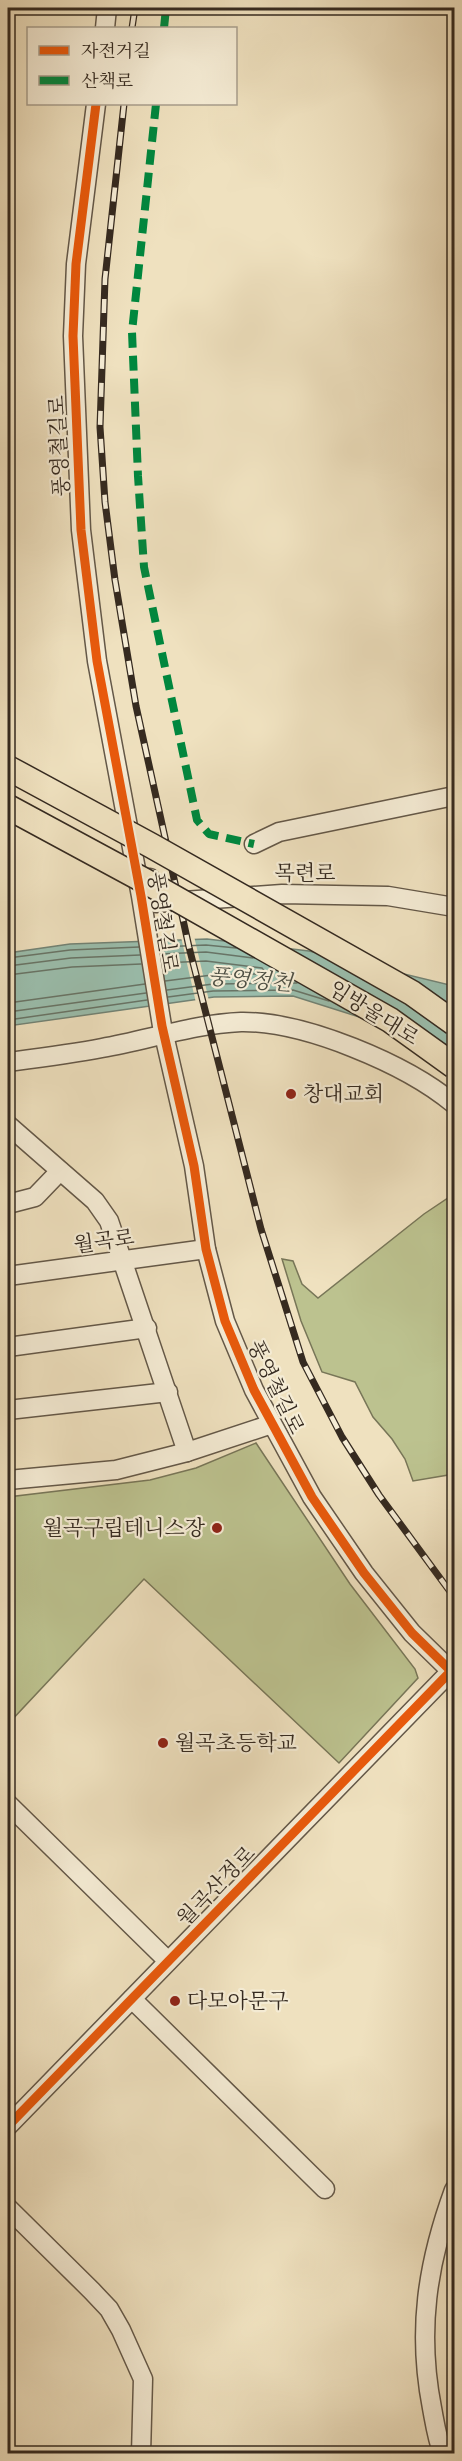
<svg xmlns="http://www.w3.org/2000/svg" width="462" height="2461" font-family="Cardo,'Noto Serif KR',serif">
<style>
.green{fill:#bcc28f;stroke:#787658;stroke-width:1.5}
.water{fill:#9abead;stroke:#728375;stroke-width:1.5}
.pier{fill:#efe1bf}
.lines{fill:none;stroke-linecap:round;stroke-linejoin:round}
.shore{stroke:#687466;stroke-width:1.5}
.minor-casing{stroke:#645848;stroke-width:21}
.minor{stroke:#f5ecd5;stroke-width:18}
.rail-casing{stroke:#352a20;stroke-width:7}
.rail{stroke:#f5ecd5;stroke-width:4.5;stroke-dasharray:14;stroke-linecap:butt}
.major-bridge-casing{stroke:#352a20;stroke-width:27;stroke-linecap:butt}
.major-bridge{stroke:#efe1bf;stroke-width:24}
.quiet{stroke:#00873e;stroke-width:8;stroke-dasharray:15 8;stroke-linecap:butt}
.cycleway-casing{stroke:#f5ecd5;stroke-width:13}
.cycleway{stroke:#e8590c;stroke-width:9}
.poi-dot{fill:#8f2418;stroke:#f5ecd5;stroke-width:2}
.labels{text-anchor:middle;stroke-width:4.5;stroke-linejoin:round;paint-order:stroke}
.street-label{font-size:21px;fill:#352a20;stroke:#f5ecd5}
.poi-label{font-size:21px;fill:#352a20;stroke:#f5ecd5;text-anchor:start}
.water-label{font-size:22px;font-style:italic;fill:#4e4f43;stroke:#f5ecd5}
</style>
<rect width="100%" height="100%" fill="#efe1bf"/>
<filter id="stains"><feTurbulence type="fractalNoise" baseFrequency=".00333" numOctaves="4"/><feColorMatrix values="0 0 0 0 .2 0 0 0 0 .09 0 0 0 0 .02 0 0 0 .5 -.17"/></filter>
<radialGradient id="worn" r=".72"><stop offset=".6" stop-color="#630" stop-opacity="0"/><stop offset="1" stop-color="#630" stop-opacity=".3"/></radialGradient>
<g class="green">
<polygon points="454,1194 454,1474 413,1481 405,1459 392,1439 373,1417 355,1382 322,1372 301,1321 282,1259 293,1261 302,1284 318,1298 424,1214"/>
<polygon points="256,1443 350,1584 415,1669 418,1678 339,1763 144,1579 8,1724 8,1497 150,1480 196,1468"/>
</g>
<polygon class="water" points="207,939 309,951 454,986 454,1047 293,996 214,997 8,1026 8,953 70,944"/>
<polygon class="pier" points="194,936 209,1001 196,1003 181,937"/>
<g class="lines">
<g class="shore">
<polyline points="160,947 206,945 236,948"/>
<polyline points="161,954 206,952 253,958"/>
<polyline points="8,958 70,950 139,947"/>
<polyline points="162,963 206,961 262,968 264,971 262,974 212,975 165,981"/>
<polyline points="8,966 71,958 140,955"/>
<polyline points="8,975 72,967 141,964"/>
<polyline points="167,990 213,984 297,983"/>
<polyline points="168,997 213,991 293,990 329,1001"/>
<polyline points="8,1003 145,984"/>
<polyline points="8,1012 146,993"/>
<polyline points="8,1020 147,1000"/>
</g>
<defs>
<g id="minor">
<polyline points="105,28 107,8"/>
<polyline points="96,104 76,264 73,336 81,530 97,661 141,896 162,1026 194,1166 206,1249 225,1321 254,1390 312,1497 364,1573 412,1633 454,1674"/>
<polyline points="254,844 279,832 454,796"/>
<polyline points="150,878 156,903 282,894 388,896 454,907"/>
<path d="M8,1062c31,-4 63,-8 94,-14 46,-8 92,-24 139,-26 63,-1 165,42 213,82"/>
<polyline points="8,1125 95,1201 109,1221 187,1452"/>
<polyline points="8,1204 35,1197 60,1171"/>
<polyline points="8,1276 206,1249"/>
<polyline points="8,1347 147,1328"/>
<polyline points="8,1410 168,1392"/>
<polyline points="8,1480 116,1470 187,1452 272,1424"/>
<polyline points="8,1804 168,1961"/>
<polyline points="132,1999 325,2189"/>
<polyline points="8,2126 451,1671"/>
<polyline points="8,2208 92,2291 109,2309 121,2330 143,2379 141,2454"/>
<path d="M443,2454c-6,-15 -8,-30 -11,-46 -15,-77 -5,-144 22,-218"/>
</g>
</defs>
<use href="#minor" class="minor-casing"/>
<use href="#minor" class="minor"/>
<defs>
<g id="rail">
<polyline points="132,28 135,8"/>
<polyline points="124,104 105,279 100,427 105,502 115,580 136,706 164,833 189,947 261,1229 303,1362 342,1437 379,1495 454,1597"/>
</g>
</defs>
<use href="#rail" class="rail-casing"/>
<use href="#rail" class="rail"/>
<defs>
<g id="major-bridge">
<polyline points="8,768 152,846 412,993 454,1023"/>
<polyline points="8,807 145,881 390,1020 454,1066"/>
</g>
</defs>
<use href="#major-bridge" class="major-bridge-casing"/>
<use href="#major-bridge" class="major-bridge"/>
<g class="quiet">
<polyline points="164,28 166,8"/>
<polyline points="156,104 132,332 138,476 144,567 197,820 209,834 254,844"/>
</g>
<defs>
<g id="cycleway">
<polyline points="96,104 76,264 73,336 81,530 97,661 141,896 162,1026 194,1166 206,1249 225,1321 254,1390 312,1497 364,1573 412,1633 454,1674"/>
<polyline points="8,2126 451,1671"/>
</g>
</defs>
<use href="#cycleway" class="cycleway-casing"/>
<use href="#cycleway" class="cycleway"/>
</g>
<g class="poi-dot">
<circle cx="291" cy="1094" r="6"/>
<circle cx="217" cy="1528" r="6"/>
<circle cx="163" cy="1743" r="6"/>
<circle cx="175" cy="2001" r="6"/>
</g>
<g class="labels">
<g class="street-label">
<text transform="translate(59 446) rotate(-93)" y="7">풍영철길로</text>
<text x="305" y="880">목련로</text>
<text transform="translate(163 922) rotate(81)" y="7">풍영철길로</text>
<text transform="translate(374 1013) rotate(32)" y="7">임방울대로</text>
<text transform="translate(104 1241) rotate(-8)" y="7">월곡로</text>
<text transform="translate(276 1387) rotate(64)" y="7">풍영철길로</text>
<text transform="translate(216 1886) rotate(-46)" y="7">월곡산정로</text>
</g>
<g class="poi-label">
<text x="303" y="1101">창대교회</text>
<text x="205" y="1535" text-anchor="end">월곡구립테니스장</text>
<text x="175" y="1750">월곡초등학교</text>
<text x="187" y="2008">다모아문구</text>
</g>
<g class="water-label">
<text transform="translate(250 979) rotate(5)" y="8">풍영정천</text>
</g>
</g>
<rect width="462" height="2461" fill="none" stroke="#efe1bf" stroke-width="30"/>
<rect x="9" y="9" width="444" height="2443" fill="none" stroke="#352a20" stroke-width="3"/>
<rect x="15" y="15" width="432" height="2431" fill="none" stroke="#352a20" stroke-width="1.5"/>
<rect x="27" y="27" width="210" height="78" fill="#f5ecd5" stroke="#a89e8d" stroke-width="1.5"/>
<rect x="39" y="46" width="30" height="9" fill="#e8590c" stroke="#a89e8d" stroke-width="1.5"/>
<text x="81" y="57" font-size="18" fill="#352a20">자전거길</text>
<rect x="39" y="76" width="30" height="9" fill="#00873e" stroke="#a89e8d" stroke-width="1.5"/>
<text x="81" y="87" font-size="18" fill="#352a20">산책로</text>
<rect width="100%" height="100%" filter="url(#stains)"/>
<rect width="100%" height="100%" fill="url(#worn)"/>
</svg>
